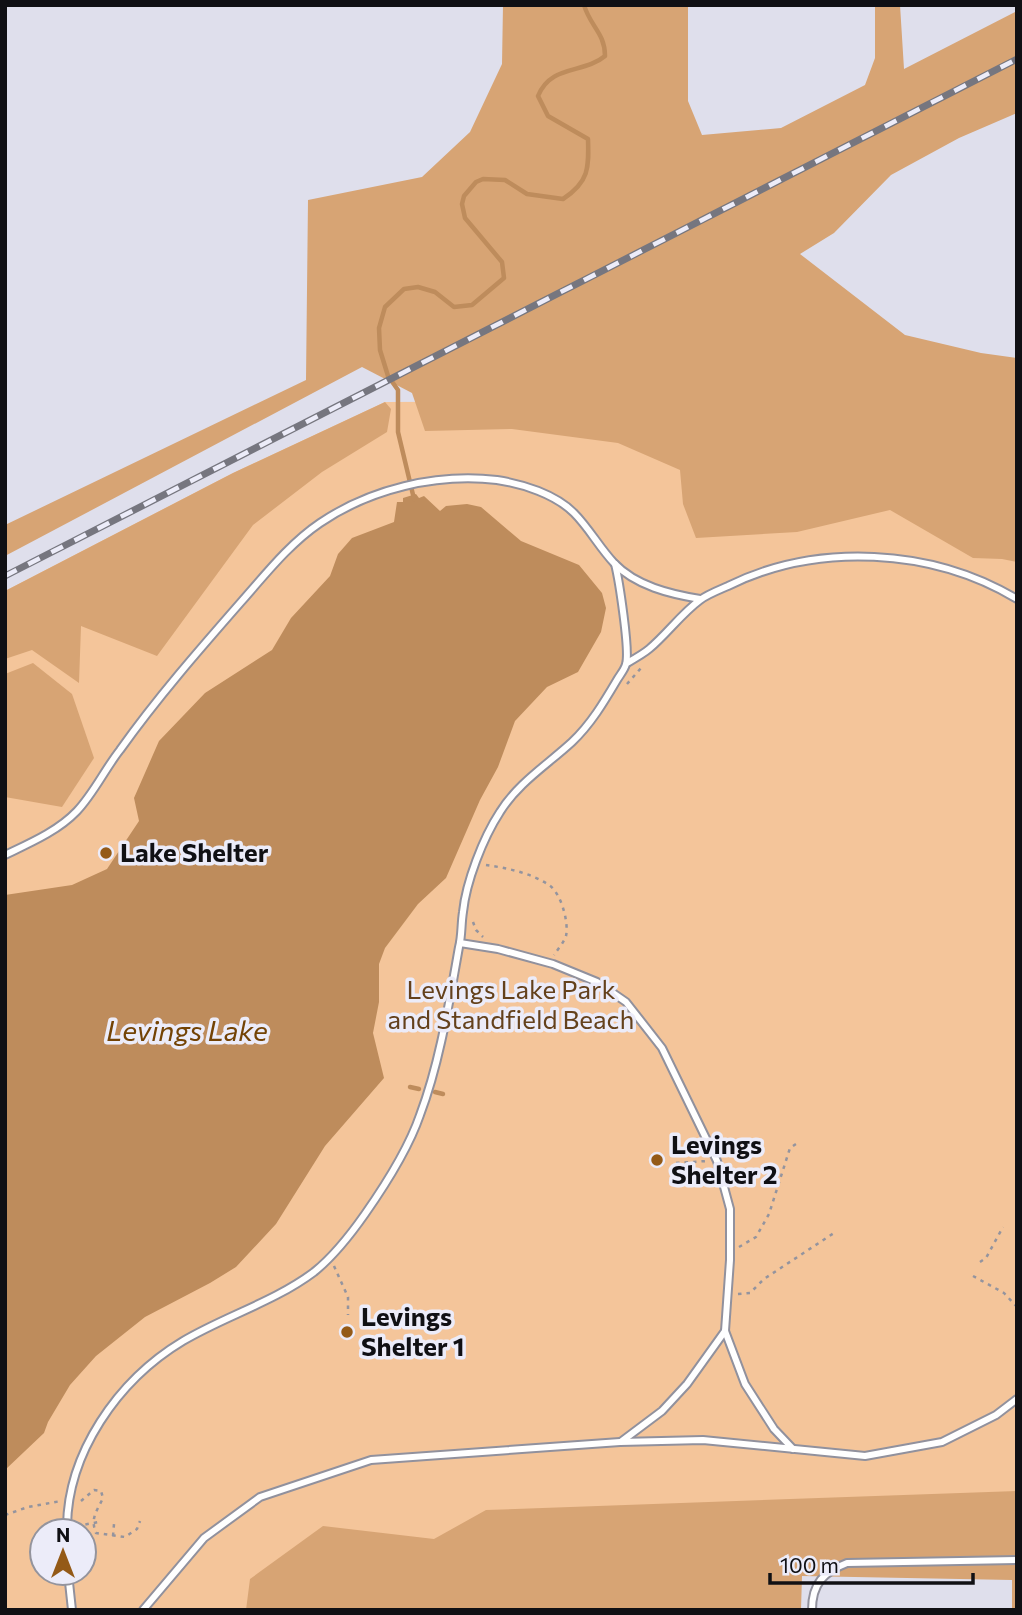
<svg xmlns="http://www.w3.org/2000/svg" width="1022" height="1615" font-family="Commissioner,sans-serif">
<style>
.green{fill:#f4c59a;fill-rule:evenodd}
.forest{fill:#d7a474}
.water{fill:#be8c5c}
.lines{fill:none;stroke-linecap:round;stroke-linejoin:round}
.stream{stroke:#be8c5c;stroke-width:4.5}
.lane-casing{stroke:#91919d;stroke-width:10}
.path{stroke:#94949e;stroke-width:2.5;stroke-dasharray:3.5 5;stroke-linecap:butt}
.lane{stroke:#fff;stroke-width:6}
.rail-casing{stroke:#76767f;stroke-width:7}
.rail{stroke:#ececf9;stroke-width:4.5;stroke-dasharray:13;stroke-linecap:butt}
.poi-dot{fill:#945a17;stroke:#ececf9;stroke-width:2.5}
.labels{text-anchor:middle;stroke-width:7;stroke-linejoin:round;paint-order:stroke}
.poi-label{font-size:26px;font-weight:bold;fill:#101014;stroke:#ececf9;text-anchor:start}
.park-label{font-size:26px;fill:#64411c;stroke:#ececf9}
.water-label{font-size:28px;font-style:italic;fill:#734305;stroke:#ececf9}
</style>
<rect width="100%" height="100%" fill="#dfdfec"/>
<path class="green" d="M1017,400v1148l-522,62h-490v-1019l228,-118 152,-71zM42,1531h42v42h-42z"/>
<g class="forest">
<polygon points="503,5 688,5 688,101 702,135 781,128 865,85 875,58 875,5 900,5 904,69 1017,11 1017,113 959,138 891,175 834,233 800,254 905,335 981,353 1017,358 1017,562 1002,559 973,558 890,510 797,532 696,538 683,504 680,470 618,443 512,429 425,431 412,393 362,367 5,556 5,525 306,380 308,200 422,177 470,132 502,64"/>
<polygon points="385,402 391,409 387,432 322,472 253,525 157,656 81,626 79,683 32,650 5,659 5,591 233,473"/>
<polygon points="33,663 72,694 94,758 62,807 5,797 5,674"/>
<polygon points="1017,1491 1017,1610 1012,1610 1012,1580 802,1576 801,1610 246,1610 250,1579 323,1526 434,1539 486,1510"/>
</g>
<polygon class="water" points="416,494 419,498 424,496 440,511 446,506 467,504 481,507 521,541 579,565 602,593 606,608 601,632 578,672 547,687 515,721 498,767 480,800 446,878 418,904 385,948 379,964 379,1002 373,1033 384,1078 325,1146 276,1224 236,1267 210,1283 145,1317 96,1356 70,1385 48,1422 44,1433 5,1470 5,895 72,885 107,869 139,821 134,798 159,741 205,693 272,650 291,618 330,576 338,554 352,538 394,522 397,502 403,502 403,498"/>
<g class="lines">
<g class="stream">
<path d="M414,499l-16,-67v-42l-10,-14 -8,-26 -1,-22 6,-21 19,-18 14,-2 17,5 19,15 18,-2 32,-27 -2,-16 -37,-44 -3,-14 2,-8 12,-14 7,-3 22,1 22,14 36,5c26,-17 26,-31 25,-60l-40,-23 -10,-20c13,-32 46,-22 67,-40 0,-23 -15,-30 -21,-51"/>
<polyline points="410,1087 419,1089"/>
<polyline points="435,1092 443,1094"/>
</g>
<defs>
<g id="lane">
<path d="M627,663c7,-4 16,-9 22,-14 18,-15 32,-35 51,-49 8,-6 19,-10 28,-14 89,-44 204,-38 289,13"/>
<path d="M5,855c25,-12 53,-24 72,-44 17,-18 28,-42 43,-61 37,-52 79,-100 121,-148 24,-27 48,-58 79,-79 50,-34 116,-50 177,-43 26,4 58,14 77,33 15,15 25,34 40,50 22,23 56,31 86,36"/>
<polyline points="460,943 498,949 553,964 597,982 626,1002 662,1048 717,1161 730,1209 730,1260 725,1331 745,1384 774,1429 793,1449"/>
<polyline points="622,1441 662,1411 687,1384 725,1331"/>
<path d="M67,1531c-1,-77 51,-151 116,-190 42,-25 91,-39 131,-69 20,-16 37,-38 51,-58 21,-30 43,-64 55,-99 20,-53 29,-112 39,-168 3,-11 2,-23 4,-35 3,-30 20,-74 37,-100 18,-29 47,-47 72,-70 19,-18 32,-40 45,-62 3,-5 8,-11 9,-16 4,-13 -7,-84 -11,-100"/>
<polyline points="68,1573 72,1610"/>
<polyline points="143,1610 204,1538 260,1497 371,1460 620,1442 703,1440 865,1456 942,1442 996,1415 1017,1399"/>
<path d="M812,1610c0,-27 12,-38 35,-47l170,-3"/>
</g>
</defs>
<use href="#lane" class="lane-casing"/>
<g class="path">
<polyline points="627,684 641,668"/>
<path d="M486,865c21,3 45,8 63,20 12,8 20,37 17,51 -2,6 -8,13 -12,19"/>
<polyline points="473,922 476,930 483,937"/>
<polyline points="676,1163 707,1161"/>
<polyline points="739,1247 756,1237 769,1214 790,1148 796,1144"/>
<polyline points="980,1262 986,1258 1003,1227"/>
<polyline points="334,1266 348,1297 348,1315"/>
<polyline points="973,1276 1004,1293 1017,1307"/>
<polyline points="738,1294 750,1293 764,1279 834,1233"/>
<path d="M81,1501l13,-11 7,1 2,7c-6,13 -13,20 -7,35l29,4 12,-8 3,-8"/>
<polyline points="5,1515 28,1507 61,1501"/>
<polyline points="77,1526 99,1522"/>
<polyline points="113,1536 114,1524"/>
</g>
<use href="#lane" class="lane"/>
<defs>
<polyline id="rail" points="5,576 1017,59"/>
</defs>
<use href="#rail" class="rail-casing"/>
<use href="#rail" class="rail"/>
</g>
<g class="poi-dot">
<circle cx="106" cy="853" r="7"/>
<circle cx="657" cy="1160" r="7"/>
<circle cx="347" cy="1332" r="7"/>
</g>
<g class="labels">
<g class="poi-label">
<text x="120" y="862">Lake Shelter</text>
<text x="671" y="1154">Levings<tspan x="671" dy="30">Shelter 2</tspan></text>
<text x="361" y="1326">Levings<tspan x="361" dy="30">Shelter 1</tspan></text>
</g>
<g class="park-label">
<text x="511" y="999">Levings Lake Park<tspan x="511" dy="30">and Standfield Beach</tspan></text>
</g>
<g class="water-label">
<text x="187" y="1041">Levings Lake</text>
</g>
</g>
<rect width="1022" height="1615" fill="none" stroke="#101014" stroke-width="14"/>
<g transform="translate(63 1552)"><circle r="33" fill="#ececf9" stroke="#94949d" stroke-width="2"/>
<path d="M0-5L12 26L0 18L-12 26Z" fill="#945a17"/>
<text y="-10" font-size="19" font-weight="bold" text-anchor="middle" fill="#101014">N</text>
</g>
<path d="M770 1573v10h203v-10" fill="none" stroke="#101014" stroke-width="3.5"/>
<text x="780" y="1573" font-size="21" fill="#101014" stroke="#ececf9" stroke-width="5" paint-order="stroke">100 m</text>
</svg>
